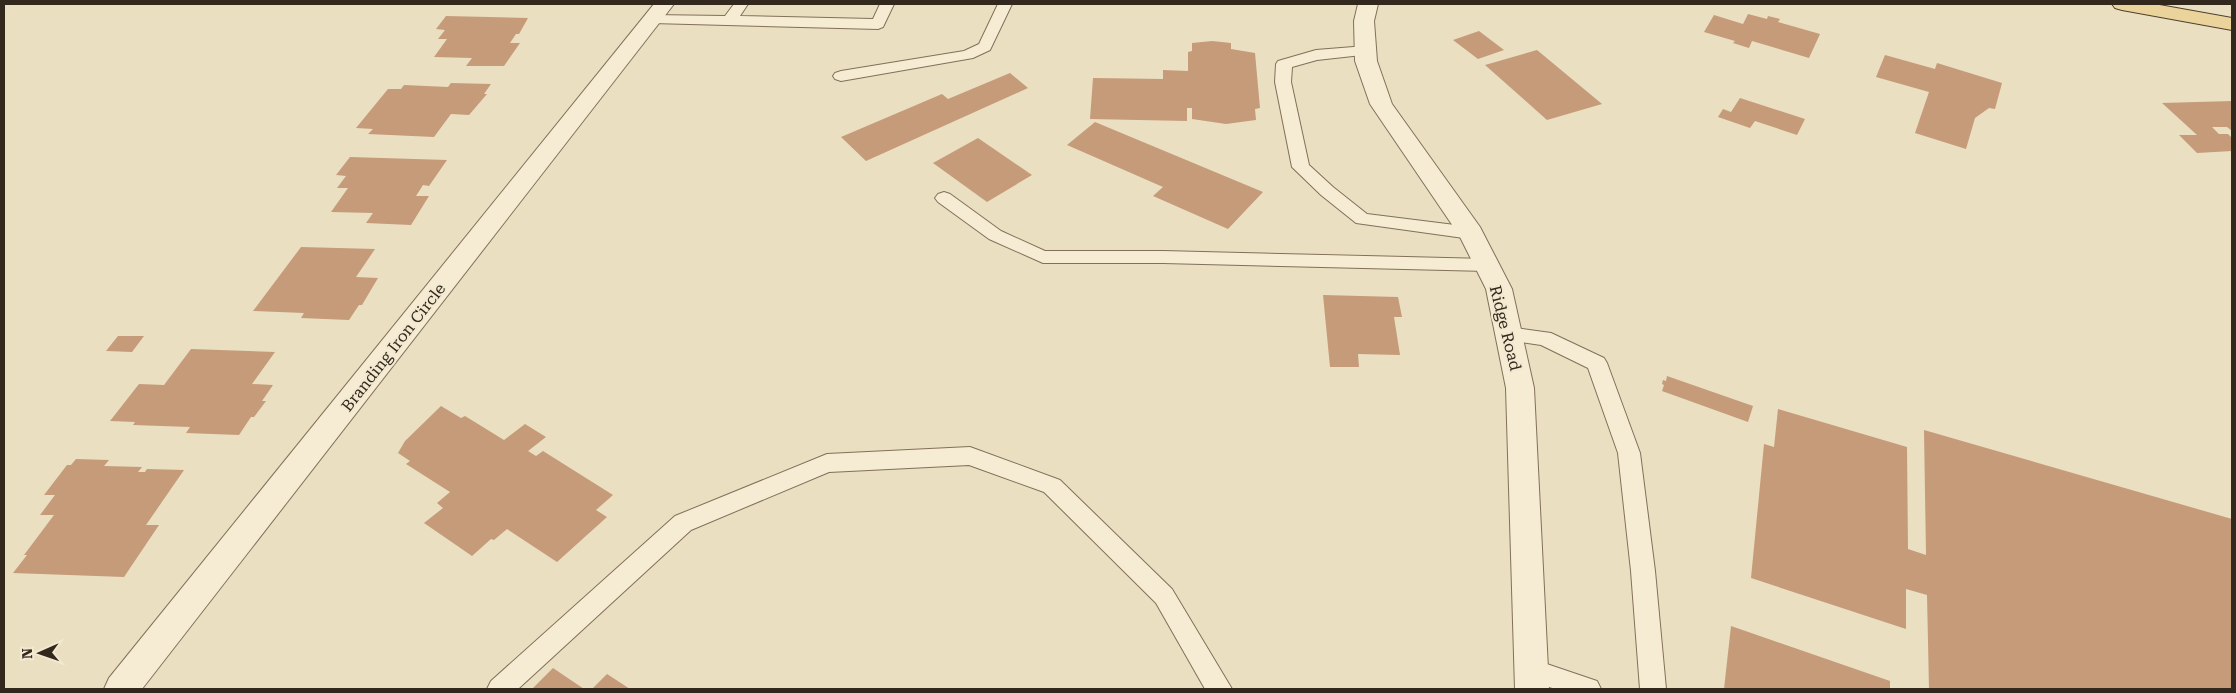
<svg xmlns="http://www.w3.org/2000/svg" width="2236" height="693" font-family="'Roboto Serif',serif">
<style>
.building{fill:#c59b7a}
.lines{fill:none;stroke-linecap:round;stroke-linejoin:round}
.service-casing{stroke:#82705a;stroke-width:2}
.minor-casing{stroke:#82705a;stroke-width:2}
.tertiary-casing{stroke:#82705a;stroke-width:2}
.primary-casing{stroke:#503f2e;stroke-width:2}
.service{fill:#f5ecd3;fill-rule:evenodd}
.minor{fill:#f5ecd3;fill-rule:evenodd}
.tertiary{fill:#f5ecd3;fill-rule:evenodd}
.primary{fill:#ebd49b;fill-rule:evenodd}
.labels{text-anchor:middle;stroke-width:4;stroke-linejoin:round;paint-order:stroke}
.street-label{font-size:16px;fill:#33281d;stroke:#f2e9d0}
</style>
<rect width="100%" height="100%" fill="#eadfc1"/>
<g class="building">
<polygon points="1748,14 1767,19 1768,16 1780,19 1778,22 1820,34 1809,58 1752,41 1749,48 1733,43 1735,41 1704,32 1714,15 1743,24"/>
<polygon points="446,16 528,18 519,34 516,34 510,43 520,43 504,66 466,66 472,58 434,57 447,39 438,39 445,30 436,29"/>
<polygon points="1479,31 1504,50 1478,59 1453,40"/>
<polygon points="1212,41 1231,43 1231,49 1255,53 1260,108 1255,109 1256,120 1226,124 1192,119 1192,108 1187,108 1187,121 1090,119 1093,78 1163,79 1163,70 1188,71 1188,52 1192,51 1192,43"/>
<polygon points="1537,50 1602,104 1547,120 1485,65"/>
<polygon points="1885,55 1935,69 1937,63 2002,83 1995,109 1989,108 1975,118 1966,149 1915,133 1929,92 1876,77"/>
<polygon points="1010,73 1028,88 866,161 841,137 942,94 948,99"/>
<polygon points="451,83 491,84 484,94 487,94 469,115 451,114 434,137 368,134 373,129 356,128 388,89 401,89 404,85 448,87"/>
<polygon points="1740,98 1805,119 1797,135 1755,121 1750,128 1718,117 1723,109 1731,112"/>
<polygon points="2232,101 2232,131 2227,127 2212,127 2219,134 2228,134 2232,138 2232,151 2197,153 2179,135 2197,135 2162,103"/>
<polygon points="1095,122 1263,192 1228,229 1153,196 1163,187 1067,145"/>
<polygon points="978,138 1032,175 987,202 933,163"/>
<polygon points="350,157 447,160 429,186 423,185 416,196 429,196 411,225 366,223 373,213 331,212 348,188 337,188 346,176 336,175"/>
<polygon points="301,247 375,249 356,277 378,278 362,305 359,305 349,320 301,318 304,313 253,311"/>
<polygon points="1323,295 1398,297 1402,317 1394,317 1400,355 1358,354 1359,367 1330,367"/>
<polygon points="118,336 144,336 132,352 106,351"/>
<polygon points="191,349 275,352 252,384 273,385 262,401 266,401 254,417 251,417 239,435 186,433 190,427 133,425 135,422 110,421 139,384 164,385"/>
<polygon points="1667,376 1753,406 1748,422 1662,391 1664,385 1662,384 1663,380 1666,381"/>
<polygon points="441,406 461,418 465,416 504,440 525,424 546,437 528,451 536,456 543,451 613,495 596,510 607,517 557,562 507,529 494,540 491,539 472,556 424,523 443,508 437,503 450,492 406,464 410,461 398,453 405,441"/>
<polygon points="1778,409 1907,447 1908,549 1926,555 1924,430 2232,519 2232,689 1929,689 1927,595 1906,589 1906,629 1751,578 1764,444 1774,447"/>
<polygon points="76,459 109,460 104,466 142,467 138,472 145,472 147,469 184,470 146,525 159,525 124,577 13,573 27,555 24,555 54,515 40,515 55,495 44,495 67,465 71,465"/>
<polygon points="1731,626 1890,681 1890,689 1724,689"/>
<polygon points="553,668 584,689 532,689"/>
<polygon points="607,674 630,689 592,689"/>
</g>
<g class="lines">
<defs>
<g id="service">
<polygon points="734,4 748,4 740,16 873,19 880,4 894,4 883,27 878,29 652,23 647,22 645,19 647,16 652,15 725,16"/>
<polygon points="998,4 1012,4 990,50 973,58 841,81 835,79 833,76 835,73 841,71 964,51 979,44"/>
<polygon points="1366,46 1371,48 1374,51 1371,54 1317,60 1292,67 1291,82 1309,165 1333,187 1367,214 1471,227 1477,229 1480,233 1477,237 1471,239 1356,223 1321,195 1292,167 1275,82 1276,64 1278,61 1316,50"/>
<polygon points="944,192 950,194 1001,231 1045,251 1163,251 1487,259 1494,260 1496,265 1494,270 1487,271 1163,263 1043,263 989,239 938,202 935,198 938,194"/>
<polygon points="1509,327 1551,333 1604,358 1607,363 1640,453 1655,571 1666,689 1640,689 1631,571 1618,453 1588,368 1541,345 1502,339 1499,334 1502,329"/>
<polygon points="970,447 1060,480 1172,589 1232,689 1205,689 1156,603 1044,492 969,465 829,472 691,530 518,689 487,689 491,681 675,516 827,454"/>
<polygon points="1532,659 1597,681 1601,689 1555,689 1523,678 1520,670 1523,662"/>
</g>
<polygon id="minor" points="654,4 674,4 142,689 104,689 109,678"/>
<polygon id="tertiary" points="1358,4 1378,4 1374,21 1377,61 1392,104 1480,227 1512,289 1534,388 1549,689 1515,689 1506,388 1486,289 1459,235 1370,104 1355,61 1354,21"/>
<polygon id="primary" points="2112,4 2154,4 2232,18 2232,30 2122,10 2115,8"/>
</defs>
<use href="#service" class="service-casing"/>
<use href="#minor" class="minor-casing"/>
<use href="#tertiary" class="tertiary-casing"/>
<use href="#primary" class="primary-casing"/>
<use href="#service" class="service"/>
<use href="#minor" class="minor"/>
<use href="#tertiary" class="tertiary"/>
<use href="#primary" class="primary"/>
</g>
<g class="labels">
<g class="street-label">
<text transform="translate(1506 328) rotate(76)" y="6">Ridge Road</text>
<text transform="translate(393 347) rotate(-52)" y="6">Branding Iron Circle</text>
</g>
</g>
<rect width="2236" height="693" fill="none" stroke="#33281d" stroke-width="10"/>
<g transform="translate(40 653) rotate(268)" stroke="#f2e9d0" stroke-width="4" paint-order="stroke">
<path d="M0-4L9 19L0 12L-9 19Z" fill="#33281d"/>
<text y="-8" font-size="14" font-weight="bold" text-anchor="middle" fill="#33281d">N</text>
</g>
</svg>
